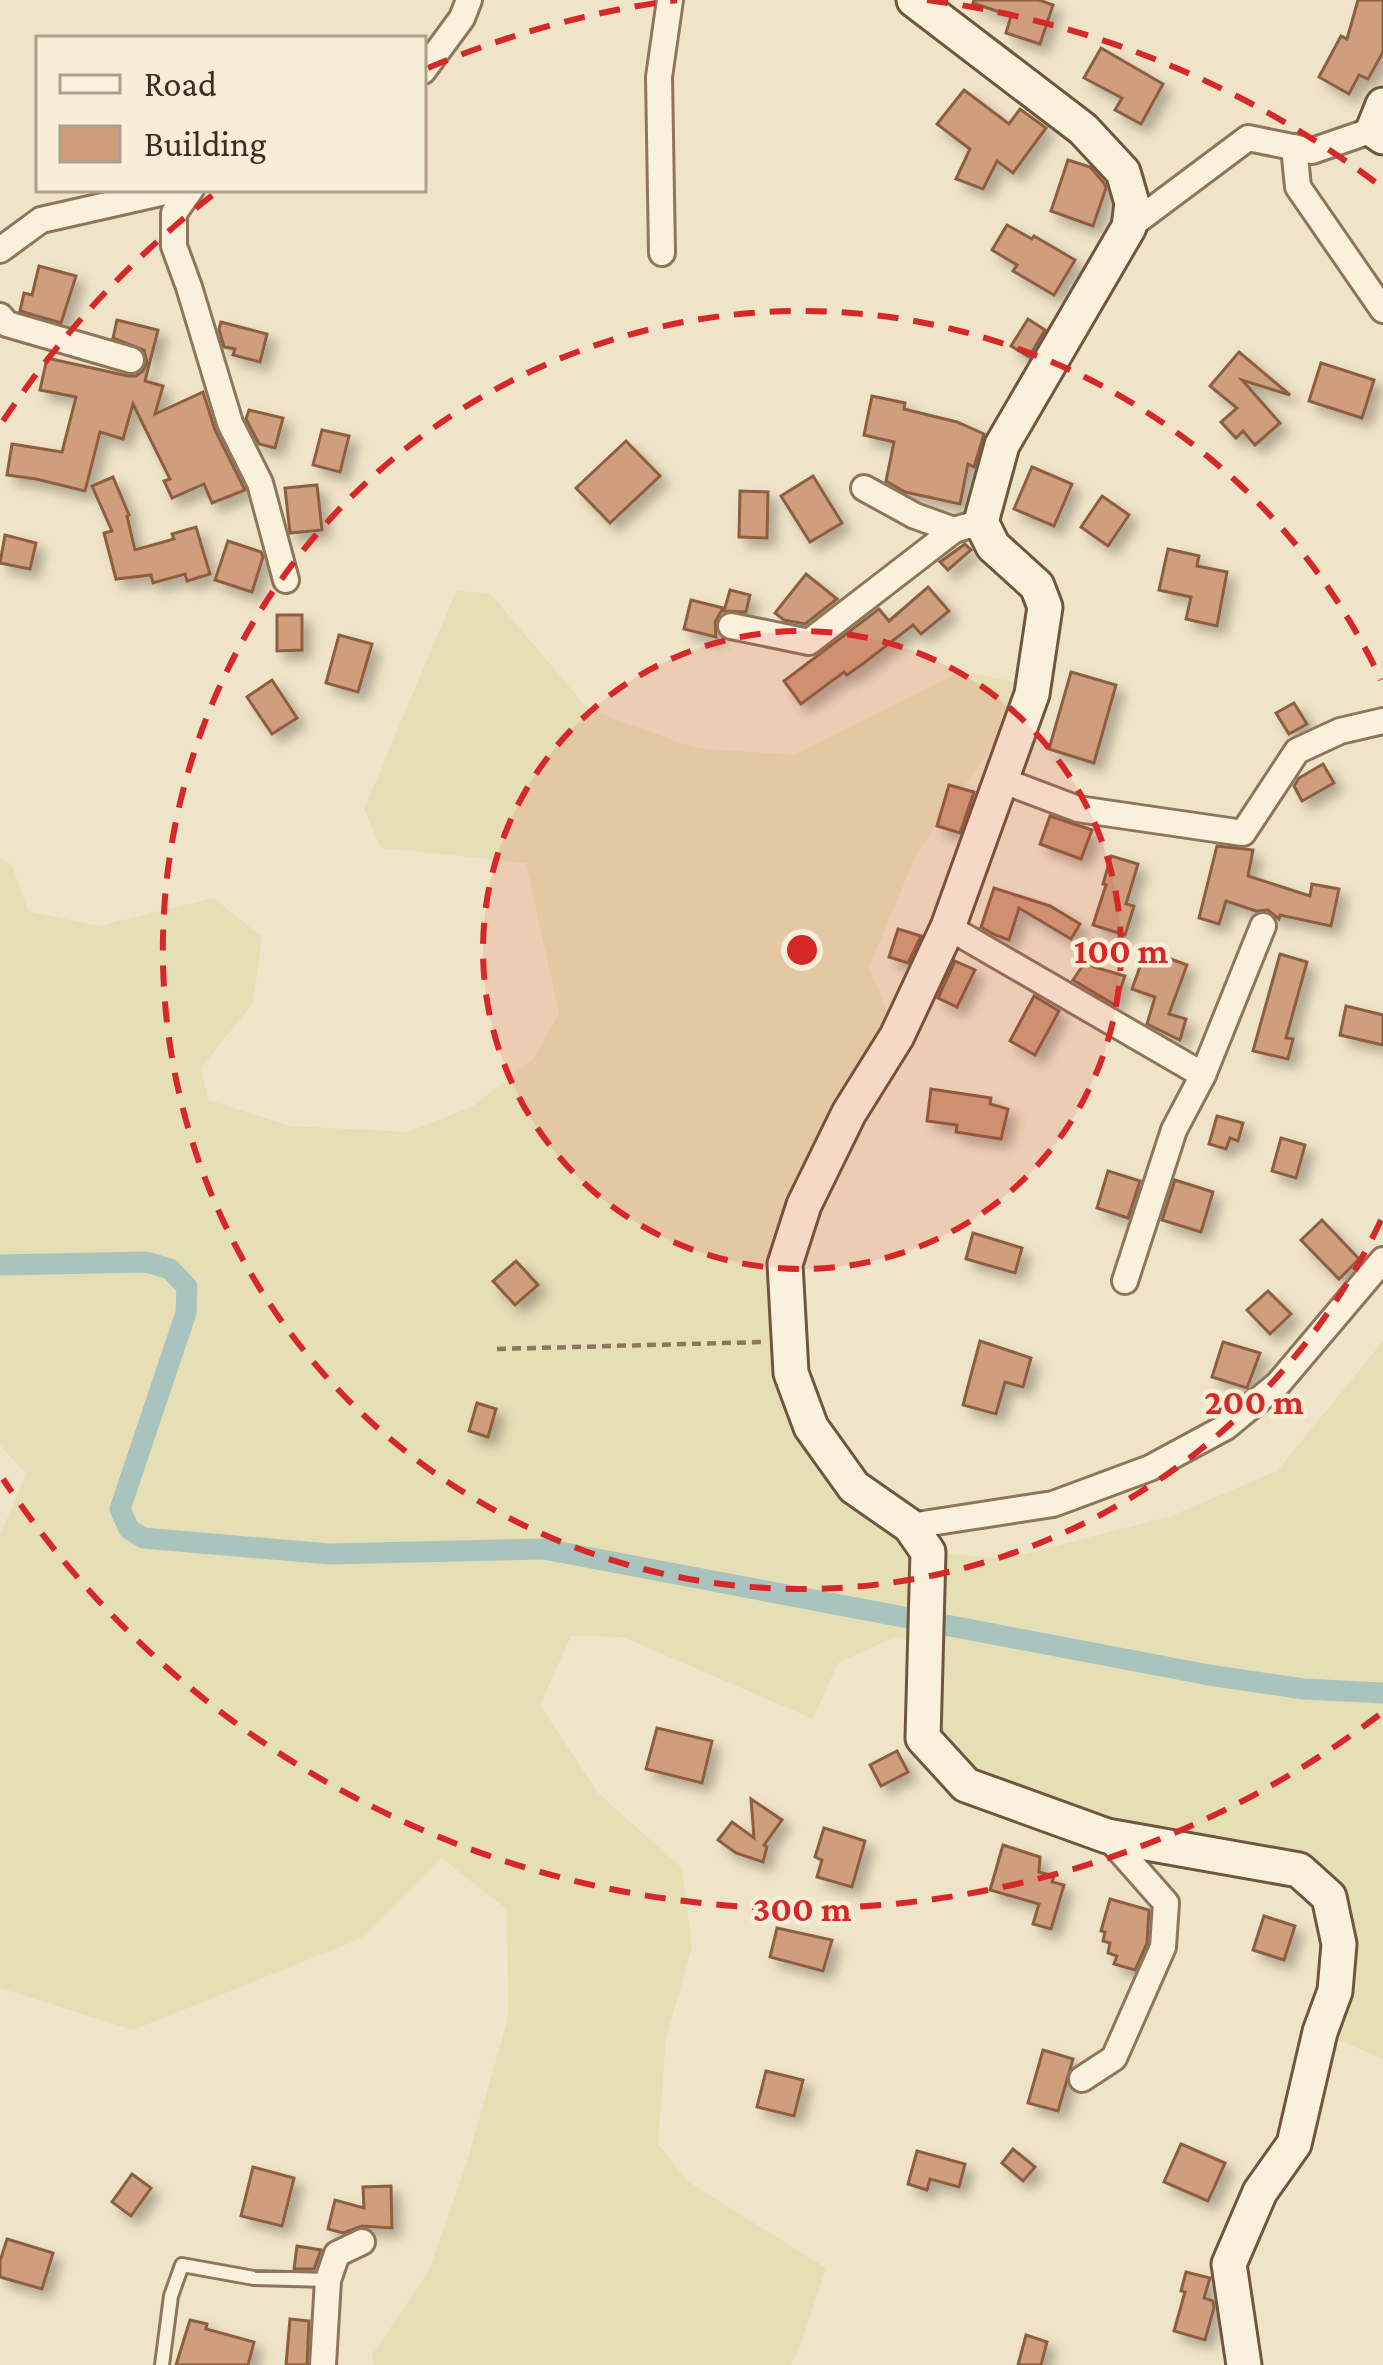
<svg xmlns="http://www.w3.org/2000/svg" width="1383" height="2365" font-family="'Crimson Pro',serif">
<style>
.farmland{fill:#e6deb5}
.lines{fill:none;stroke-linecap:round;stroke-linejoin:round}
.canal{stroke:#a9c4bc;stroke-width:21}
.building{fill:#cf9f7d;stroke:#8d5f41;stroke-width:3;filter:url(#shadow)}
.lane-casing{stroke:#8d765c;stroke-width:18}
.street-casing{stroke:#8d765c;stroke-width:30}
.secondary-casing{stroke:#6f573f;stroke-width:39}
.path{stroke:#8d765c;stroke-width:4.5;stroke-dasharray:9 6;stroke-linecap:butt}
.lane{stroke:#faf1dc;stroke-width:12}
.street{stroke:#faf1dc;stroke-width:24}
.secondary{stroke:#faf1dc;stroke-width:33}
.ring{fill:none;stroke:#d62828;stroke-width:6;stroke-dasharray:21 15}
.centre{fill:#d62828;stroke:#f7eed8;stroke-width:6}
.ring-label{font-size:36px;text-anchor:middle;font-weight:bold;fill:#d62828;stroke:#f7eed8;stroke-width:9;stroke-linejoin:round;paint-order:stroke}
</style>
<defs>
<filter id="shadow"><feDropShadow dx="8" dy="8" stdDeviation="6" flood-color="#0004"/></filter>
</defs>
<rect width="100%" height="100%" fill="#f0e4c8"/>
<polygon class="farmland" points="456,591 490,593 588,709 695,748 794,755 961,671 1020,683 996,741 917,853 869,967 897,1036 785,1264 811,1427 928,1552 1005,1559 1171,1516 1277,1471 1383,1341 1383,2059 1320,2032 1329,1896 966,1785 923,1738 923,1642 895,1637 838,1663 813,1719 623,1637 571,1636 540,1705 598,1793 682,1868 692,1947 666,2038 658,2144 687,2181 826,2268 799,2350 790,2365 373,2365 372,2355 429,2270 465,2168 508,2018 507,1909 441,1858 360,1939 133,2030 0,1988 0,1535 26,1474 0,1445 0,858 12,865 28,911 98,926 214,898 262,937 253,1003 201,1068 208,1100 290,1126 407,1132 472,1107 534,1058 559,1013 526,863 381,848 364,809"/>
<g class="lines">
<polyline class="canal" points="0,1265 146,1262 170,1269 187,1287 186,1313 120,1509 129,1529 143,1538 330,1554 544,1549 1209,1675 1304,1689 1383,1693"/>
</g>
<g class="building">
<polygon points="974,0 1039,0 1053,5 1040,44 1006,33 1011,16 973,3"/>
<polygon points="1358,0 1383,0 1383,52 1368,79 1359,75 1349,94 1319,77 1341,36 1347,39"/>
<polygon points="1101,48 1163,84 1141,124 1115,110 1122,98 1084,78"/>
<polygon points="964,90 1009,124 1020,109 1046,128 1013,173 997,161 983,189 956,179 970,149 937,124"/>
<polygon points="1068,160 1090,167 1104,183 1106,188 1093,226 1051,211"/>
<polygon points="1007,225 1032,239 1034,236 1075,260 1054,295 1013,271 1017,265 992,250"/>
<polygon points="39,266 76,276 61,323 20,311 24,293 32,295"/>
<polygon points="1028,319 1045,330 1029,357 1011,346"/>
<polygon points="117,320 158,330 145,381 163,386 155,414 203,392 215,430 245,490 212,503 204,484 172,498 164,481 170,479 133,404 123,439 100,432 85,491 36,479 7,475 12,444 62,452 76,397 40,390 47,358 128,376 136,376 143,371 147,363 144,350 113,338"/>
<polygon points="221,322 267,334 260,362 233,355 235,349 224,347 219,329"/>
<polygon points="1239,352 1290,395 1242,380 1280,423 1255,445 1243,431 1236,438 1221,422 1237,408 1210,386"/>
<polygon points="1321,363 1374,380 1362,418 1309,401"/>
<polygon points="872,396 905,403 904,409 957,422 984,434 974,467 968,464 960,504 905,492 886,481 894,442 864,435"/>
<polygon points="249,410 283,418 275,448 259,444 246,419"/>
<polygon points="322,430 349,436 340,472 313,465"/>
<polygon points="626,441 660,476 610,523 576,488"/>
<polygon points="1032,467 1072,484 1054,526 1014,509"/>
<polygon points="813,476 842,523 810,542 781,496"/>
<polygon points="113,477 129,515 127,516 135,550 174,539 172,534 196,527 210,574 187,581 185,574 153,583 151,575 116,579 104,533 112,531 92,486"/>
<polygon points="317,485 322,530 290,533 285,488"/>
<polygon points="740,491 768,492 767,538 739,537"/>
<polygon points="1102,496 1129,515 1108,546 1081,527"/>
<polygon points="5,535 36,543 30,569 0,563"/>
<polygon points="228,541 261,552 263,557 252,592 215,580"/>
<polygon points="965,544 971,550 948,570 940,562"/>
<polygon points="1168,549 1199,556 1197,566 1227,572 1217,626 1186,619 1191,597 1159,590"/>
<polygon points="806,574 837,599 805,624 784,620 775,613"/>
<polygon points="928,587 949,611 921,634 913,625 864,663 847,675 844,672 801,704 784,681 879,609 889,621"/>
<polygon points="730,590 750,595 746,612 724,611"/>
<polygon points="691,600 723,608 715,622 716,637 684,629"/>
<polygon points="277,615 302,615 302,650 277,651"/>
<polygon points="339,635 372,644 358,692 326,683"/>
<polygon points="1071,672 1116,685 1094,763 1049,749"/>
<polygon points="272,680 297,718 272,734 247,697"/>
<polygon points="1294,703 1307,724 1289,734 1276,713"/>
<polygon points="1323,764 1334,783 1302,801 1294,786 1299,778"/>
<polygon points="949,785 974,792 960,833 937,826"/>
<polygon points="1050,816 1092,830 1081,859 1040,844"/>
<polygon points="1217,846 1253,850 1248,876 1310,896 1312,884 1339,889 1331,926 1280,915 1279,919 1268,910 1256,911 1226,901 1219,924 1199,918"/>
<polygon points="1111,856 1138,864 1126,904 1134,906 1125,935 1093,925 1106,885 1103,884"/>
<polygon points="994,888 1050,906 1080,924 1071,939 1019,908 1009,940 995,935 981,927"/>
<polygon points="898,929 921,936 908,963 889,957"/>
<polygon points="1146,950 1187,965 1169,1014 1186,1019 1180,1040 1147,1024 1155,997 1132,989"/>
<polygon points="1280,954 1307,962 1286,1038 1293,1039 1288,1059 1253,1051"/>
<polygon points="955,961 975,970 957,1007 938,998"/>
<polygon points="1086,961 1094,967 1125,976 1115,1005 1073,980"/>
<polygon points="1034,996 1059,1011 1035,1055 1010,1041"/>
<polygon points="1346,1006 1383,1015 1383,1045 1340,1035"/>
<polygon points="931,1089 991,1098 990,1104 1008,1109 1001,1139 956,1132 957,1125 927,1121"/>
<polygon points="1217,1116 1243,1123 1238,1141 1230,1138 1226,1149 1209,1144"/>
<polygon points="1281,1138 1305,1145 1296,1178 1272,1171"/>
<polygon points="1108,1171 1140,1181 1128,1218 1097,1208"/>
<polygon points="1175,1180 1213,1192 1201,1232 1162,1220"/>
<polygon points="1322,1220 1359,1259 1339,1279 1301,1240"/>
<polygon points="973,1233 1022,1248 1015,1273 966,1259"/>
<polygon points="516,1261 538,1285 515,1305 493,1281"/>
<polygon points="1268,1291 1291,1314 1270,1334 1247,1310"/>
<polygon points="980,1341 1031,1358 1023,1387 1005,1382 996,1414 963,1405"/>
<polygon points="1223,1342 1260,1353 1247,1388 1212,1377"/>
<polygon points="477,1403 496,1409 488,1437 469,1431"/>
<polygon points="657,1728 712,1741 702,1783 646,1769"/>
<polygon points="897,1751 908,1772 881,1786 870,1765"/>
<polygon points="751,1799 782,1820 764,1845 767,1847 763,1862 736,1853 718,1840 732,1822 754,1838"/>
<polygon points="824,1828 865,1841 852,1887 817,1877 822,1860 815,1857"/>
<polygon points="1003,1845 1040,1857 1039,1872 1054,1876 1052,1882 1064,1885 1051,1929 1033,1924 1039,1904 990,1890"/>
<polygon points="1110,1899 1149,1910 1147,1943 1135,1970 1114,1964 1117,1956 1108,1953 1110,1943 1103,1941 1105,1932 1101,1931"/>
<polygon points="1264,1916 1295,1926 1284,1960 1253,1950"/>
<polygon points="777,1928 832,1940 823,1971 770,1957"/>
<polygon points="1043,2050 1073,2059 1058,2111 1028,2103"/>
<polygon points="766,2071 803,2080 794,2116 757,2107"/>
<polygon points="1181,2144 1225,2163 1208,2201 1164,2182"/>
<polygon points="1013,2149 1035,2167 1023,2181 1002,2163"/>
<polygon points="917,2151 965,2164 959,2187 930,2179 927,2190 908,2184"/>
<polygon points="253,2167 294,2178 282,2226 241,2216"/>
<polygon points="132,2174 151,2188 131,2216 112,2202"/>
<polygon points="391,2186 392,2228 362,2226 343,2233 328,2229 335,2200 364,2208 363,2187"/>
<polygon points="7,2239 53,2253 42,2289 0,2277 0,2261"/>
<polygon points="297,2246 321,2250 314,2269 294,2269"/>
<polygon points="1186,2272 1210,2278 1204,2298 1213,2301 1214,2308 1205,2340 1174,2331 1185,2292 1181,2291"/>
<polygon points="290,2319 309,2321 307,2365 286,2365"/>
<polygon points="190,2320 207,2324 206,2329 254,2342 248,2365 176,2365"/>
<polygon points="1026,2335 1047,2342 1041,2365 1018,2365"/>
</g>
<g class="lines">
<defs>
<polyline id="lane" points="162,2365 171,2296 182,2265 254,2278 328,2280"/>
<g id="street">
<polyline points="423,71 462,18 469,0"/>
<polyline points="1294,147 1298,187 1383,310"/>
<polyline points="191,189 174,213 174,246 189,287 230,423 260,483 286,580"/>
<polyline points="1129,227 1248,138 1312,151 1373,130"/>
<polyline points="0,250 41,220 178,189"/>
<polyline points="662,253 659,77 670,0"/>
<polyline points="0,316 7,324 131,360"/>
<polyline points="864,488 915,516 954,530"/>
<polyline points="731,626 809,642 954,530 981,522"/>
<polyline points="1001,780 1078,809 1243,833 1297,751 1340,731 1383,721"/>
<polyline points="948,927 1203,1075"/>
<polyline points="1125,1281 1174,1130 1203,1075 1263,926"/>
<polyline points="910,1526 1053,1504 1150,1468 1226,1427 1278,1384 1383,1260"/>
<polyline points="1082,2079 1114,2058 1163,1947 1166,1903 1107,1836"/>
<polyline points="323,2365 328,2280 337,2254 362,2242"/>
</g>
<g id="secondary">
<polyline points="914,0 1083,129 1123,172 1132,203 1129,227 1002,445 981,522 993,546 1037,586 1045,607 1032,694 948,927 897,1036 849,1113 804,1205 785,1264 791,1373 811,1427 854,1487 910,1526 928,1552 923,1738 966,1785 1107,1836 1299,1870 1329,1897 1339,1944 1335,1991 1320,2032 1294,2144 1260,2192 1229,2264 1244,2365"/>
<polyline points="1383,105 1373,130 1383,137"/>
</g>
</defs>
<use href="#lane" class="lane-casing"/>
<use href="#street" class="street-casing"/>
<use href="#secondary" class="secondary-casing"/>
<polyline class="path" points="497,1349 763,1342"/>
<use href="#lane" class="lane"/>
<use href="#street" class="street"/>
<use href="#secondary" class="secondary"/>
</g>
<circle cx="802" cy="950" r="319" fill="#d62828" fill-opacity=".12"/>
<g class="ring">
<circle cx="802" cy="950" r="319"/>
<path d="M1381 1220A639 639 0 1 1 1381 680"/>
<path d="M1379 1715A958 958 0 0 1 3 1479M3 421A958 958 0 0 1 219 190M428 68A958 958 0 0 1 677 0M927 0A958 958 0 0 1 1379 185"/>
</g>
<circle cx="802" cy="950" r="18" class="centre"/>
<g class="ring-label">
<text x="1121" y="963">100 m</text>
<text x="1254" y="1414">200 m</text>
<text x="802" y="1921">300 m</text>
</g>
<rect x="36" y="36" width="390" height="156" fill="#f7eed8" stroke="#ada18e" stroke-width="3"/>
<rect x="60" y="75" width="60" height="18" fill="#faf1dc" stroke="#ada18e" stroke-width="3"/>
<text x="144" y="96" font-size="36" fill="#3d2e20">Road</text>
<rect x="60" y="126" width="60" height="36" fill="#cf9f7d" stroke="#ada18e" stroke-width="3"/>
<text x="144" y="156" font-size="36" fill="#3d2e20">Building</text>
</svg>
